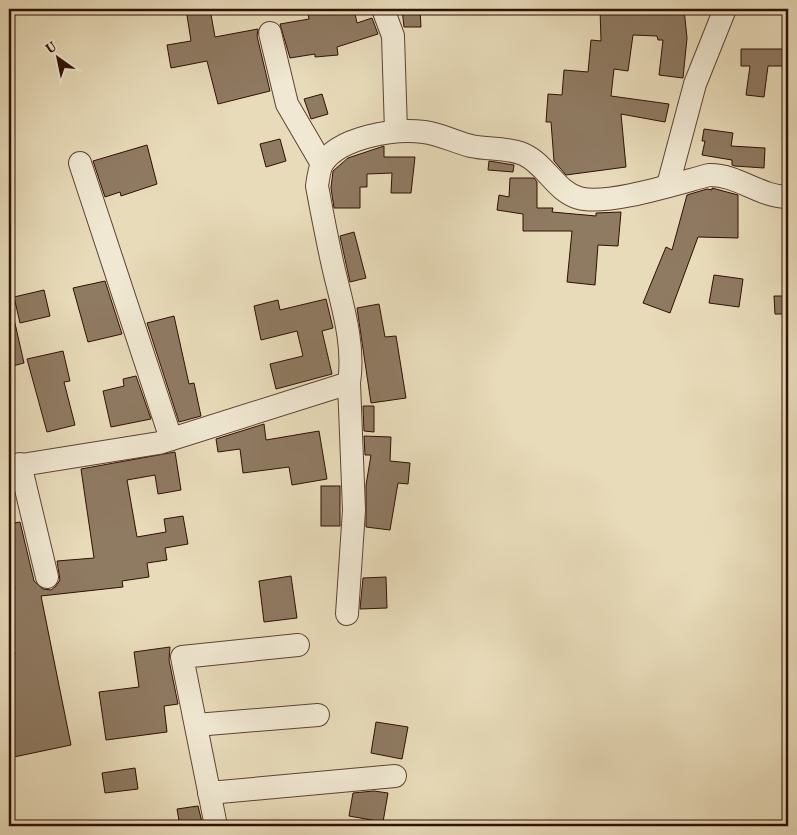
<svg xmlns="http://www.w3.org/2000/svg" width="797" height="835" font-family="Vollkorn,serif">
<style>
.building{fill:#8f7a62;stroke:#2f1004}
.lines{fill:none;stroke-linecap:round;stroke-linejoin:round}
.minor-casing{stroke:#5d4331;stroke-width:24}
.minor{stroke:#f0e8d2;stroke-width:22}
</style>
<rect width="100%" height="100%" fill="#e8dbb9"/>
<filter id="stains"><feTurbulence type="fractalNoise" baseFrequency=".004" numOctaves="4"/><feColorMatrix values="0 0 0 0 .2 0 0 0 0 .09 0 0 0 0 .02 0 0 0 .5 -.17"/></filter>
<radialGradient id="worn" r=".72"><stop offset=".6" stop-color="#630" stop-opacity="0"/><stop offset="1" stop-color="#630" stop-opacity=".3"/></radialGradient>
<g class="building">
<polygon points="186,9 210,9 215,37 258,29 257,36 270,91 218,104 207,61 171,68 167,45 191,41"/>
<polygon points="307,9 354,9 357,23 372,18 378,34 337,47 338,55 315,57 315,54 290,58 280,24 309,19"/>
<polygon points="402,9 420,9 421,27 404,27"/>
<polygon points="600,9 684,9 687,38 683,78 659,75 663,40 658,40 657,36 633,35 628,71 614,69 611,96 669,104 665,122 621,114 626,167 566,175 554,161 551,122 546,122 548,94 562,95 564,70 588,72 591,40 601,41"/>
<polygon points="741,49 788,49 788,66 768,66 764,97 746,95 750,66 741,66"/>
<polygon points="322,94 328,114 311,119 304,99"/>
<polygon points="704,129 733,133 731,146 765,148 764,168 735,166 732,165 732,160 702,155 705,141 702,141"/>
<polygon points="280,139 286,161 266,167 260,144"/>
<polygon points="147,145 157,184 121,196 120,192 105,197 93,161"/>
<polygon points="384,146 384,157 415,157 411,193 391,193 392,173 367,174 367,187 360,187 360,208 334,208 331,188 333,171 348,158"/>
<polygon points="489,161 514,165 513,172 488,170"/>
<polygon points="510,178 534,178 537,182 537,208 553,208 552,212 596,216 596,213 621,212 618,246 598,245 595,285 567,282 572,231 523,231 523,214 497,210 499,195 509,197"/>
<polygon points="712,188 738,195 738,238 698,237 670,313 643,303 666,247 672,250 687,195 707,189 712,190"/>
<polygon points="354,232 366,278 350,282 340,236"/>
<polygon points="714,275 743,279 739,307 709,303"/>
<polygon points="105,281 122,334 88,342 73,288"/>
<polygon points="44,290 50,316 20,323 14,297"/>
<polygon points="774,296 788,296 788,314 775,314"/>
<polygon points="326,299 333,328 322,331 332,374 276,389 270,364 303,356 297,331 261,340 254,306 278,300 280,310"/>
<polygon points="379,304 385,337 396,336 406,398 371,403 357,308"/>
<polygon points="174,316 189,384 194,383 201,416 179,422 147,323"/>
<polygon points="9,319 14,319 24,363 9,367"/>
<polygon points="63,351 70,381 64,382 75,425 47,432 27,359"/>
<polygon points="136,376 151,419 111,427 103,391 124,386 123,379"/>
<polygon points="363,406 374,406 374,432 364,431"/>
<polygon points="264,424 266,440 319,431 327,479 292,485 289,467 243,473 240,449 218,452 216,439"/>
<polygon points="364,436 391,437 390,461 410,463 408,484 398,483 390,530 366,527 366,485 371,455 365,455"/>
<polygon points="175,452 181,490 158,494 155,475 127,480 137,537 166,532 164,519 183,516 188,544 165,548 167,560 147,563 149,577 122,581 123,587 41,596 71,745 9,758 9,656 15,654 9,624 9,590 15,589 9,558 9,524 20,522 34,581 43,589 51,590 56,586 60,580 57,561 94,558 81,469"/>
<rect x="321" y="486" width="19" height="40"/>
<polygon points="291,576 297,618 264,622 259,581"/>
<polygon points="386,577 387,608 360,609 363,578"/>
<polygon points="170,647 169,660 178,704 164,706 167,732 106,740 99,692 139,687 134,652"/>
<polygon points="376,722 408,727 402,759 371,753"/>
<polygon points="135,768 138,789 105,793 102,773"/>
<polygon points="374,791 388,793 383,822 349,816 353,793"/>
<polygon points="198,806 203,826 180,826 177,809"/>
</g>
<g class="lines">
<defs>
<g id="minor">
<polyline points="383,9 393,36 396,131"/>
<polyline points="270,33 287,104 322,164"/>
<polyline points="80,163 171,439"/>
<polyline points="668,185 695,84 725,9"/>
<polyline points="20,464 47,577"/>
<path d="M9,467l150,-24 190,-60c6,-39 -7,-78 -16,-117 -6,-27 -11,-53 -16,-80 1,-7 2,-16 5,-22 17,-27 73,-36 102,-32 16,2 31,10 47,14 18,4 34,1 52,8 23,10 32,37 56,44 28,8 99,-15 130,-23 28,-1 51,22 79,22"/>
<polyline points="347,614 354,510 349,383"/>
<polyline points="196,725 318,715"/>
<polyline points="209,793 395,776"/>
<polyline points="216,826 182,657 298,645"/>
</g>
</defs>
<use href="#minor" class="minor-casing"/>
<use href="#minor" class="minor"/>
</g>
<rect width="797" height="835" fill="none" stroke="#e8dbb9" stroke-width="30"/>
<rect x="10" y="10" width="777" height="815" fill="none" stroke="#2f1004" stroke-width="2.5"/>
<rect x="15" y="15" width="767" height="805" fill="none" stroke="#2f1004"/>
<g transform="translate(58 58) rotate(327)" stroke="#f0e8d2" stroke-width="4" paint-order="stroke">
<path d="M0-4L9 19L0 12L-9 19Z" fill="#2f1004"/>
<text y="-8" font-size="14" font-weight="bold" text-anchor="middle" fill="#2f1004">U</text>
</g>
<rect width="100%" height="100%" filter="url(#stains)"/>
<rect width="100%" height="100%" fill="url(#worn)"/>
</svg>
